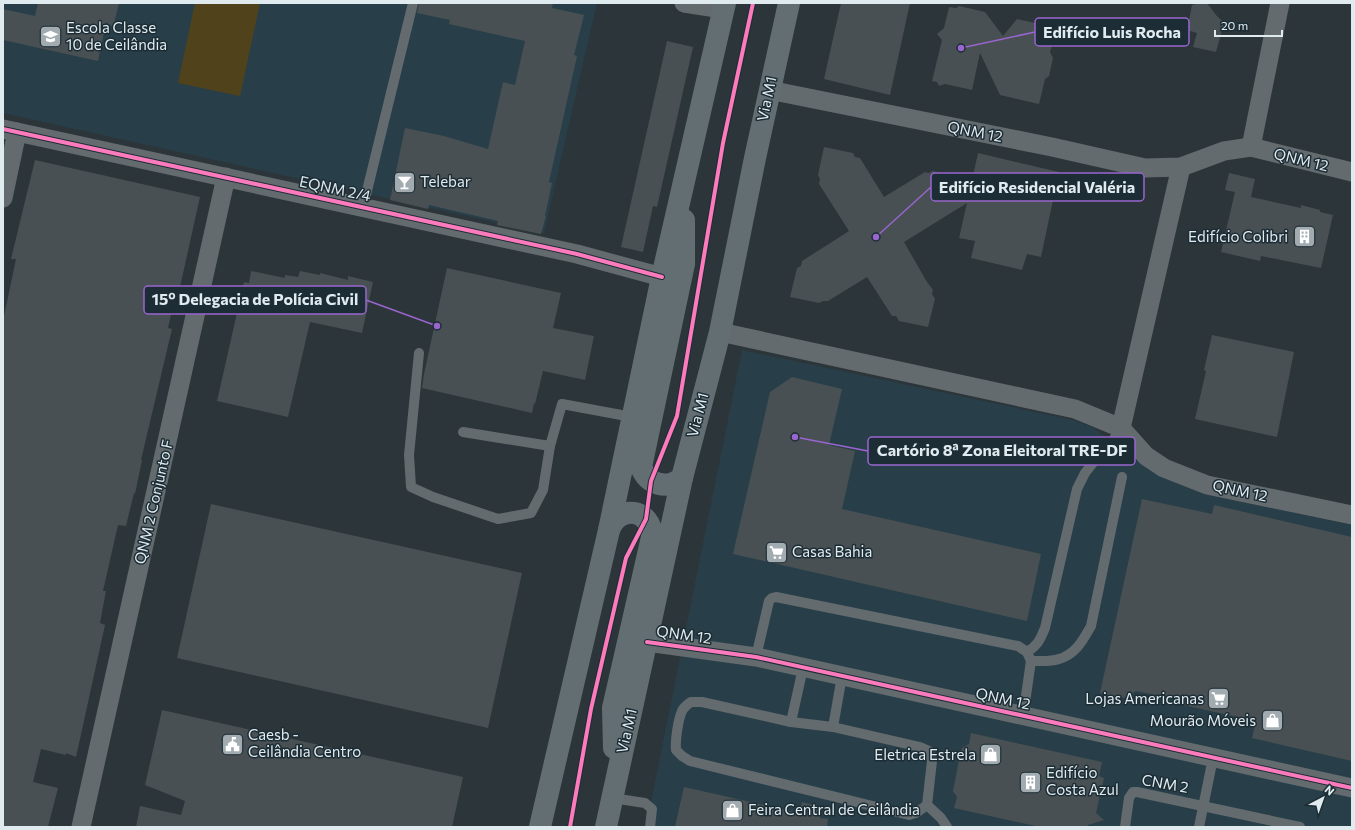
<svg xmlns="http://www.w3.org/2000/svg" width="1355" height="830" font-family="Commissioner,sans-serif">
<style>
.built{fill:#283f49}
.green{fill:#50431c}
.building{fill:#485053}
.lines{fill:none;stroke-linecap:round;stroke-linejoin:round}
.service{stroke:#636b6f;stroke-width:10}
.minor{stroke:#636b6f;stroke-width:19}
.secondary{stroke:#636e73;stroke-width:22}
.cycleway-casing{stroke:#1c2d35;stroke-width:6}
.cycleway{stroke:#fd7abc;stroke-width:4}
.labels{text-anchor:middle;stroke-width:3;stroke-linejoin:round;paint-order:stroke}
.poi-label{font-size:15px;fill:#e0ebf0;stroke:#1c2d35;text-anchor:start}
.street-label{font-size:15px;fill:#e0ebf0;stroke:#1c2d35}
.leader{fill:none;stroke:#9965ce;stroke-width:1.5}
.callout-dot{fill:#9965ce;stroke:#1c2d35;stroke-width:1.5}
.callout{fill:#1c2d35;stroke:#9965ce;stroke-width:1.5}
.callout-label{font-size:16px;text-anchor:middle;font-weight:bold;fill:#e0ebf0}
</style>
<rect width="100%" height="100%" fill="#2c3539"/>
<g class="built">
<polygon points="3,3 597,3 544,233 3,113"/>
<polygon points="742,350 1073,420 1092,427 1150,470 1203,494 1352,525 1352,827 646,827"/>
</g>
<polygon class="green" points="195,3 260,3 240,96 178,83"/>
<g class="building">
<polygon points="38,3 119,3 113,27 106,22 98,61 3,40 3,9 35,16"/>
<polygon points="419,3 553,3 552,8 584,15 574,55 577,56 549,182 552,183 545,216 546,216 541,234 497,225 498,221 429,205 428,209 390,200 405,128 444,136 488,149 503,82 515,85 525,41 449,24 450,20 417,13"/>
<polygon points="841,3 910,3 890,95 824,79"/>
<polygon points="1195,3 1207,3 1216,15 1224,23 1216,52 1193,47 1197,33 1187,30 1192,5 1194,5"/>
<polygon points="959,6 985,12 1003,36 1017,19 1057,28 1050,52 1053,58 1049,76 1045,79 1039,104 1000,95 980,53 972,90 945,84 939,86 937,82 932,81 942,40 937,34 944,28 949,7 956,8"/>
<polygon points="667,41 693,47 657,207 653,206 643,252 621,247"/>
<polygon points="824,147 853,153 855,157 860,158 884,197 925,172 929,173 932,171 972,180 978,153 1059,172 1041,257 1027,254 1022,270 971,258 975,241 959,238 967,203 904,242 927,282 933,290 932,294 935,299 928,327 899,321 896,316 892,316 867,277 828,301 823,301 819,303 790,297 797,268 801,266 802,261 849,231 819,184 820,179 818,175"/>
<polygon points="35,160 200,197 178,296 175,296 168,328 172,329 141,460 142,460 135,494 134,493 126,526 118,525 103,591 106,591 100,623 105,625 76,757 66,753 66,755 41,749 33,782 58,788 48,827 3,827 3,321 16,259 11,259"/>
<polygon points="1229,173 1255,179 1251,197 1301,208 1301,205 1320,210 1320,212 1333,215 1321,268 1261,256 1260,261 1221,252 1235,192 1225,190"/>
<polygon points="447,268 561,293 553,328 594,336 585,380 543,371 535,404 534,403 532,413 422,388 424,374"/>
<polygon points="251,271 285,278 285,275 298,277 300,271 320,275 320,273 348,280 348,276 373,282 362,333 310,322 288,417 217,401 244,282 249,283"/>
<polygon points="1212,335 1294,352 1277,437 1195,419 1206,371 1204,370"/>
<polygon points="792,377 842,389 829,445 855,451 842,509 1041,554 1027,621 733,554 770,392"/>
<polygon points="1142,499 1212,514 1214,505 1352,537 1352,761 1252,738 1256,721 1183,705 1184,701 1136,691 1124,698 1100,693"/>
<polygon points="211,504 522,573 488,728 177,658"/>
<polygon points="162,710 463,777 452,827 136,827 140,806 181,815 185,801 145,785"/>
<polygon points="971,733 1102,762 1099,776 1104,778 1096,813 1104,820 1088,825 1088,827 1040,827 954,808 957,797 953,791 960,755 962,748 969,744"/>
<polygon points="684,787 799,813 802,802 822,807 820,818 828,819 827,827 675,827"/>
</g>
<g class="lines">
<g class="service">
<polyline points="363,207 413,3"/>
<polyline points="419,353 409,455 411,487 433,497 498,519 531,513 543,490 550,446"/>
<polyline points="463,432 550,446 562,404 632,417"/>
<path d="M1027,652c11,-7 13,-12 18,-24l32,-139 8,-16 11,-14 14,-14 11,-17"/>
<polyline points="756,657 769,601 772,598 776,597 1018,646 1027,652 1031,661 1023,716"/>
<path d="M1031,661c9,0 20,1 28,-2 17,-5 24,-19 32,-33l31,-149"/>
<path d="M691,702h11l89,20 42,5 87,20 9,4 3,10 -5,44 -11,8 -7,2 -219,-54 -8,-5 -6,-6c-1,-9 2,-30 6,-39 2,-4 6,-7 9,-9z"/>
<polyline points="791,722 803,668"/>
<polyline points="833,727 842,676"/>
<polyline points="612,798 645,803 652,809 650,827"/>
<polyline points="927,805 941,818 947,827"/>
<polyline points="1125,827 1129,798 1133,792 1137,792 1300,827"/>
<polyline points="1199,827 1213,758"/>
</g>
<g class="minor">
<polyline points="684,3 723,9"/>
<polyline points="769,90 1052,147 1145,168 1181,167 1224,151 1251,147 1352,172"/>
<polyline points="3,129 577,254 662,277"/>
<polyline points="1251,147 1280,3"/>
<polyline points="3,198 17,132"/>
<polyline points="720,332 1075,409 1121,428 1146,456 1164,468 1207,485 1352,515"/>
<polyline points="1121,428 1181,167"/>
<polyline points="647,642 756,657 1352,788"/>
<polyline points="81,827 226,177"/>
</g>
<g class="secondary">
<path d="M682,478c-15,12 -34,7 -41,-11l43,-203v-44"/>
<path d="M609,530c10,-26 42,-22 43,7l-39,171 1,40"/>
<polyline points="540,827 609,530 662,277 725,3"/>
<polyline points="606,827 682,478 720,332 755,158 789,3"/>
</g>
<defs>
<g id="cycleway">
<polyline points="3,129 577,254 662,277"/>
<polyline points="647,642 756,657 1352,788"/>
<polyline points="570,827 591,709 626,558 646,519 651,481 677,416 723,143 753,3"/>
</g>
</defs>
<use href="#cycleway" class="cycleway-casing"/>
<use href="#cycleway" class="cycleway"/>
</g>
<defs>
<symbol id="school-square" viewBox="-11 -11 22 22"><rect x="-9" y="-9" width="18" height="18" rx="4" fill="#a1abb0" stroke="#1c2d35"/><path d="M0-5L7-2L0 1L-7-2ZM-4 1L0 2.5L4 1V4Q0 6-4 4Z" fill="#fff"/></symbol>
<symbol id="bar-square" viewBox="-11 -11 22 22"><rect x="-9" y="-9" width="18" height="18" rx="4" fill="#a1abb0" stroke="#1c2d35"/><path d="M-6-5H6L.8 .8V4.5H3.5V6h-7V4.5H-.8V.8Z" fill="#fff"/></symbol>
<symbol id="building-square" viewBox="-11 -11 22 22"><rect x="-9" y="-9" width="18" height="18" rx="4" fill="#a1abb0" stroke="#1c2d35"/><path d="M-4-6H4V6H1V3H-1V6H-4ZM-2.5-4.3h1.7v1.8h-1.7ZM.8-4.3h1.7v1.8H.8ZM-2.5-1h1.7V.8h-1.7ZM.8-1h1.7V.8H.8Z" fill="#fff"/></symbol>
<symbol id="supermarket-square" viewBox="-11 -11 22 22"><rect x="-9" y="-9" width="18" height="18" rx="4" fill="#a1abb0" stroke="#1c2d35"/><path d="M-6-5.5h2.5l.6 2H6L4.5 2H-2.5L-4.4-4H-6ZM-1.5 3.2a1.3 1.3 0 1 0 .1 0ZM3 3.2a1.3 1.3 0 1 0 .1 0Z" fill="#fff"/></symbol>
<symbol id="shop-square" viewBox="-11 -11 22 22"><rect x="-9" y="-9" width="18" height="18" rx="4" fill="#a1abb0" stroke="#1c2d35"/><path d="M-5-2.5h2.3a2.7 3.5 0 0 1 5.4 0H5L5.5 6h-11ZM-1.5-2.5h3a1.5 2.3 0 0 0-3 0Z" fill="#fff"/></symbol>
<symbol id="civic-square" viewBox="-11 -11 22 22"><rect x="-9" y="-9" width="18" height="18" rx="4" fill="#a1abb0" stroke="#1c2d35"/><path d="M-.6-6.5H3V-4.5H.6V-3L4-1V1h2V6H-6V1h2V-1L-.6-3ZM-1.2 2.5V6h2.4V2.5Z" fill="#fff"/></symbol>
</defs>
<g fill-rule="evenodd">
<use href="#school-square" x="38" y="24" width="25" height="25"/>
<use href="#bar-square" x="392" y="170" width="25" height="25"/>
<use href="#building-square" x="1292" y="224" width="25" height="25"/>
<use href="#supermarket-square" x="764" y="540" width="25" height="25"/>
<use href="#supermarket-square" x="1206" y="686" width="25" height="25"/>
<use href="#shop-square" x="1260" y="708" width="25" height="25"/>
<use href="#civic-square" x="220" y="732" width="25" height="25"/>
<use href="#shop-square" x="978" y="742" width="25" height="25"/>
<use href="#building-square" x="1018" y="770" width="25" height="25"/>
<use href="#shop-square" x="720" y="798" width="25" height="25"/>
</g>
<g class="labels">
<g class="poi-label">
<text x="66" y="33">Escola Classe<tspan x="66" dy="17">10 de Ceilândia</tspan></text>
<text x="420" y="187">Telebar</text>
<text x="1288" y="242" text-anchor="end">Edifício Colibri</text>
<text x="792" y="557">Casas Bahia</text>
<text x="1204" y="704" text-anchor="end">Lojas Americanas</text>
<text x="1256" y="726" text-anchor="end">Mourão Móveis</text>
<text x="248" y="740">Caesb -<tspan x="248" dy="17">Ceilândia Centro</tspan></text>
<text x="976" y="760" text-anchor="end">Eletrica Estrela</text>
<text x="1046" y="778">Edifício<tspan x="1046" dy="17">Costa Azul</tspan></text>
<text x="748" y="815">Feira Central de Ceilândia</text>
</g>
<g class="street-label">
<text transform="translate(767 99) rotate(-78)" y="5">Via M1</text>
<text transform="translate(975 132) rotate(11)" y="5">QNM 12</text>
<text transform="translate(1301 160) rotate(14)" y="5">QNM 12</text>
<text transform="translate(335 189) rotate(12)" y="5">EQNM 2/4</text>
<text transform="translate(698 415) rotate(-75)" y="5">Via M1</text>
<text transform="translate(1240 491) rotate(12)" y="5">QNM 12</text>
<text transform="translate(154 502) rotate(-77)" y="5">QNM 2 Conjunto F</text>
<text transform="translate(684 635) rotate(8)" y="5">QNM 12</text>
<text transform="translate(1003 699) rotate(12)" y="5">QNM 12</text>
<text transform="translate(627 731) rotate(-77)" y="5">Via M1</text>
<text transform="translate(1165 784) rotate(10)" y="5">CNM 2</text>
</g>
</g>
<path class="leader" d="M961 48L1035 32M876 237L931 187M437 326L366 300M795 437L868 451"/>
<g class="callout-dot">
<circle cx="961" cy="48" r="4"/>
<circle cx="876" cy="237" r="4"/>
<circle cx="437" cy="326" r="4"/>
<circle cx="795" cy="437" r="4"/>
</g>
<g class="callout">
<rect x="1035" y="18" width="154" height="28" rx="4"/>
<rect x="931" y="173" width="213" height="28" rx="4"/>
<rect x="144" y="286" width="222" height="28" rx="4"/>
<rect x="868" y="437" width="267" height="28" rx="4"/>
</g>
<g class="callout-label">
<text x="1112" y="38">Edifício Luis Rocha</text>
<text x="1037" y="193">Edifício Residencial Valéria</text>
<text x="255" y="305">15º Delegacia de Polícia Civil</text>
<text x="1002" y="456">Cartório 8ª Zona Eleitoral TRE-DF</text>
</g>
<rect width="1355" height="830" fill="none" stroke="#e0ebf0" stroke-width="8"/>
<g transform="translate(1323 798) rotate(41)" stroke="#1c2d35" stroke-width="3" paint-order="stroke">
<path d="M0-3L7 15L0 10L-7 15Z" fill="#e0ebf0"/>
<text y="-6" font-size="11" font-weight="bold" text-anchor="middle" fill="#e0ebf0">N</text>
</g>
<path d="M1215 30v6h67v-6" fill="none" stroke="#e0ebf0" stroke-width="2"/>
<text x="1221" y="30" font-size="12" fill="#e0ebf0" stroke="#1c2d35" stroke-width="3" paint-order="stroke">20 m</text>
</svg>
